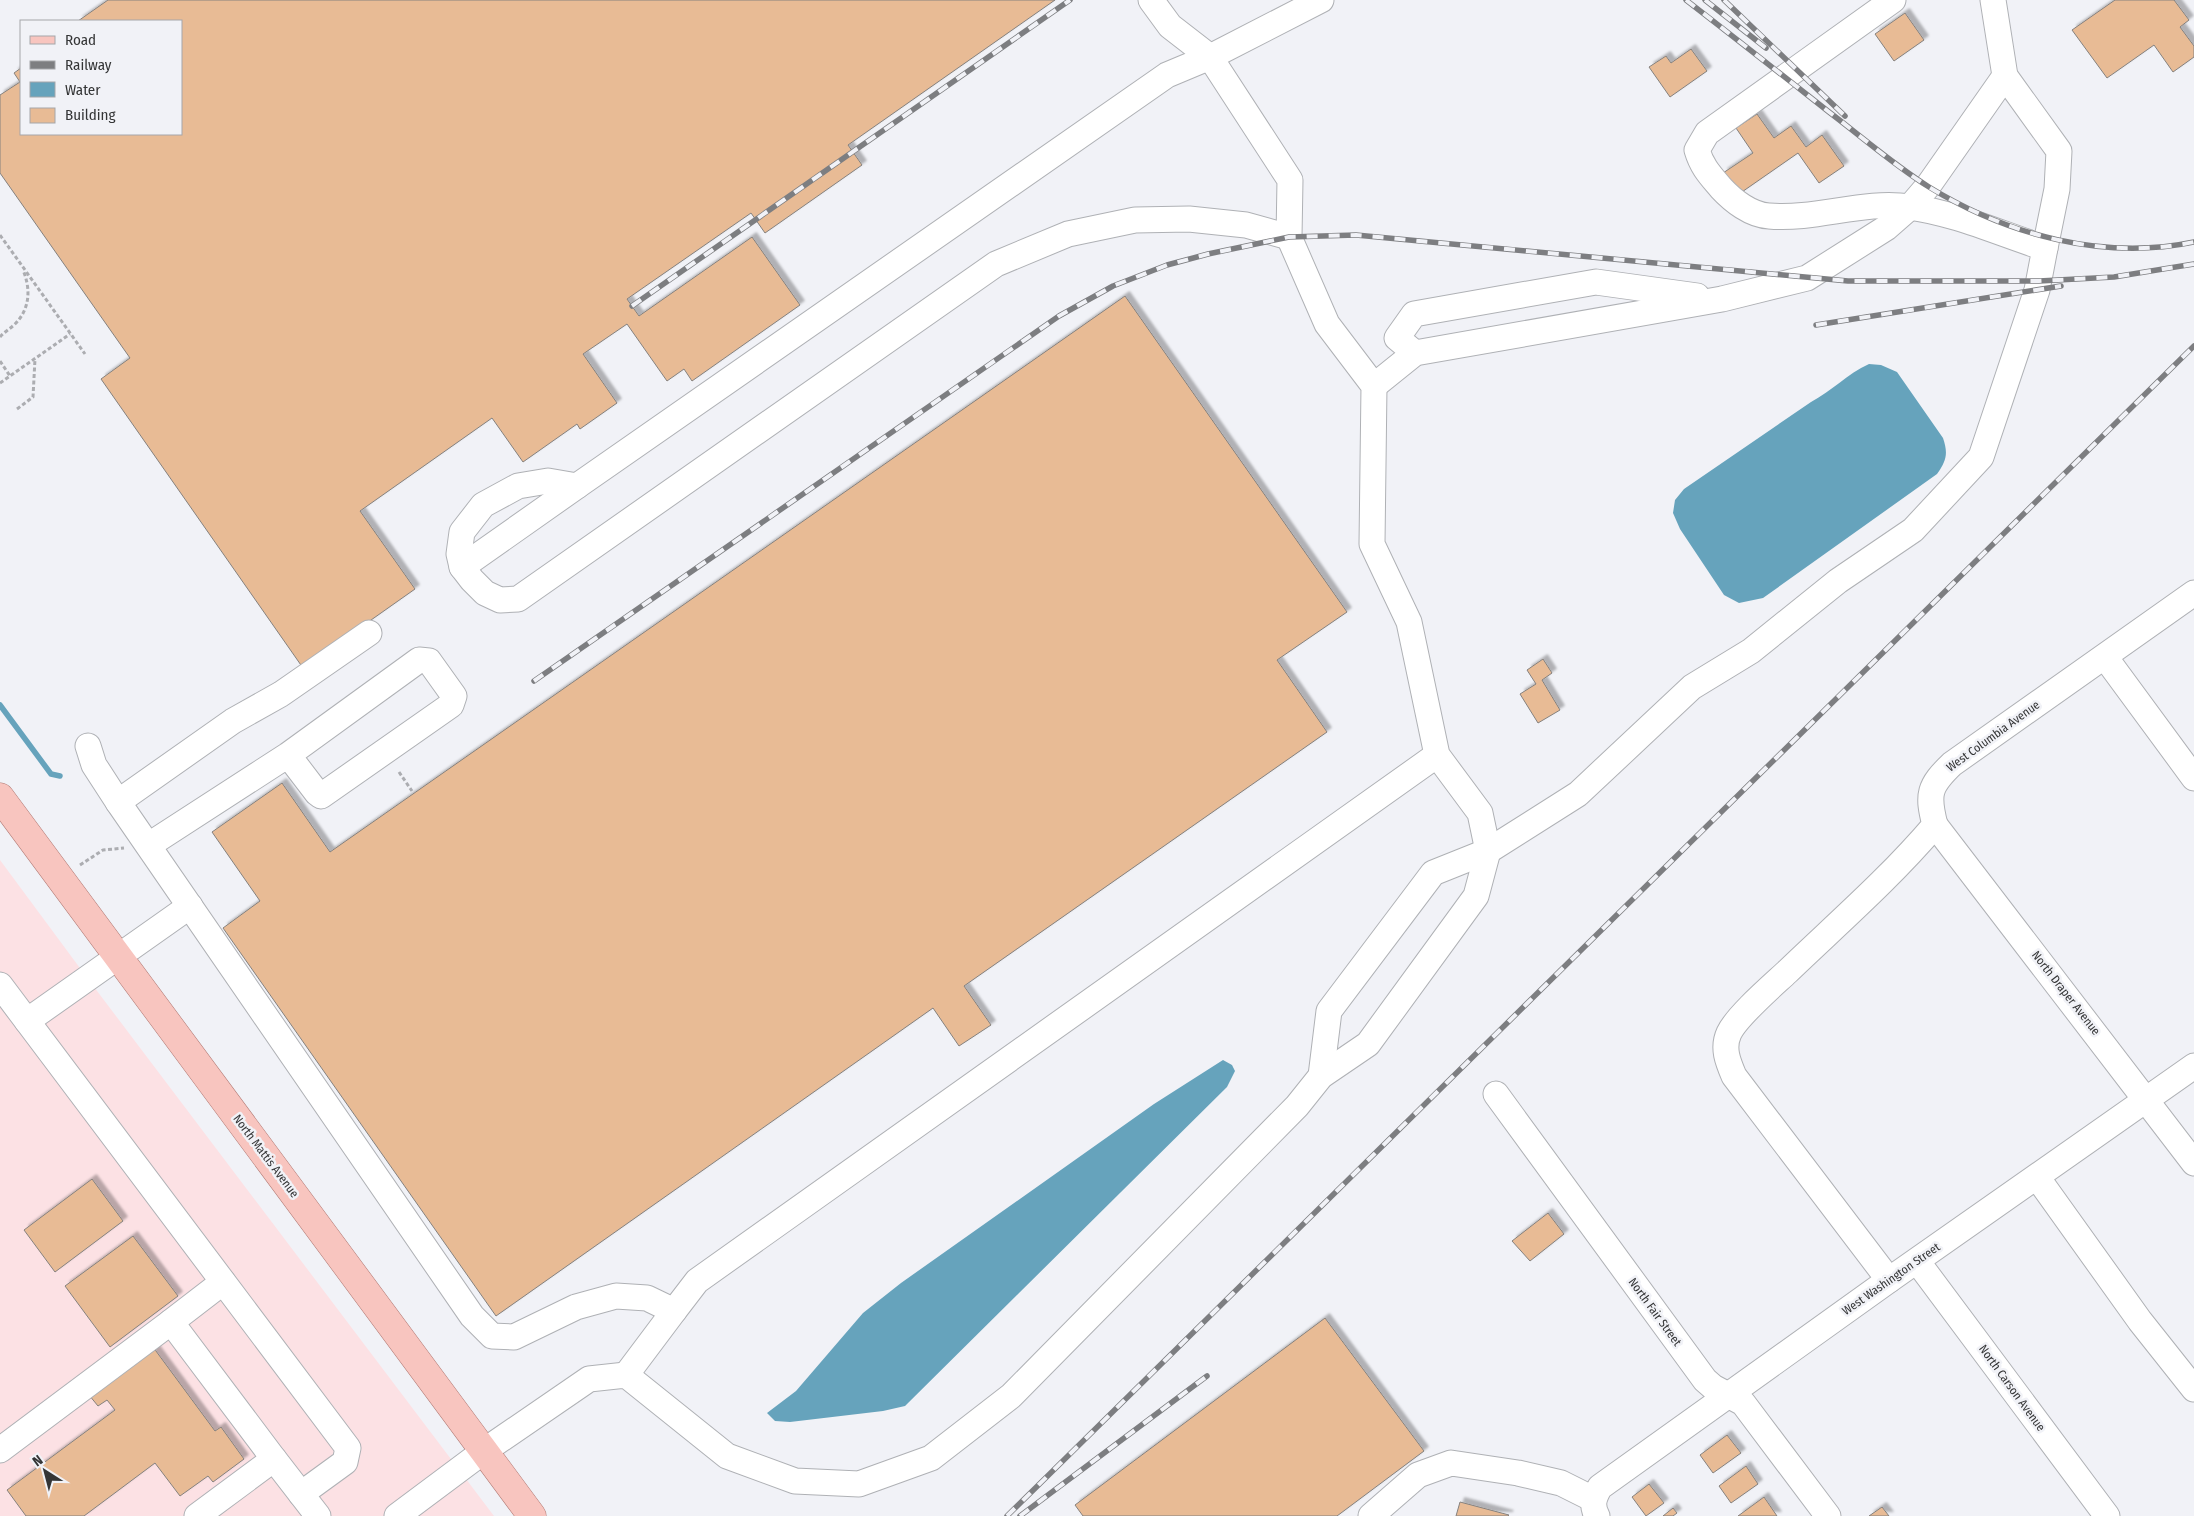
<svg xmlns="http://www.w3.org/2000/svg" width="2194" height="1516" font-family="'Fira Sans Condensed',sans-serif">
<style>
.commercial{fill:#fce1e4}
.water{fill:#66a3bc}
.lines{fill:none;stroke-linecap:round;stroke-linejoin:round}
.stream{stroke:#66a3bc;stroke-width:5.5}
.building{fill:#e8bb95;stroke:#85817e;filter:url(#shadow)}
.minor-casing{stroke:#afb1b5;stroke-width:27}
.major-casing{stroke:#b07973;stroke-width:29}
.path{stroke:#acadb1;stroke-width:3;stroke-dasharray:4 2.5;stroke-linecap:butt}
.minor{stroke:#fff;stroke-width:25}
.major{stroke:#f8c5bf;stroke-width:28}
.rail-casing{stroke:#7d7e81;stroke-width:5.5}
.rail{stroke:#f1f2f7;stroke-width:4;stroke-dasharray:11;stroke-linecap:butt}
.labels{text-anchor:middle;stroke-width:5;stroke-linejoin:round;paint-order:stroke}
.street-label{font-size:12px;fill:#343536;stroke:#f1f2f7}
</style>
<defs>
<filter id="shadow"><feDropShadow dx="4.5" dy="-4.5" stdDeviation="1" flood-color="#0004"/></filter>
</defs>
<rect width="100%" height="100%" fill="#f1f2f7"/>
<polygon class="commercial" points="0,860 88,979 494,1516 0,1516"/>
<g class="water">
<path d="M1869,364l12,1 16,7 46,66c5,15 4,22 -6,36l-174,124 -24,5 -15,-8 -44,-66 -7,-16 2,-13 9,-11 127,-87c21,-11 36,-28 58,-38z"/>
<polygon points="1223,1060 1232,1065 1235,1071 1227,1087 905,1406 883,1411 790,1422 775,1421 767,1413 796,1391 863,1313 901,1283 1154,1104"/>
</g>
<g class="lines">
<polyline class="stream" points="0,705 51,774 60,776"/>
</g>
<g class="building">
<polygon points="108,0 1055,0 848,145 862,165 765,233 751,213 627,299 639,316 752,237 800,305 692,381 684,369 667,381 627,324 583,354 617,403 580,429 577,424 523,462 492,418 360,511 415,589 303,668 101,379 130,358 0,173 0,95 20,82 14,73 21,68 21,134 181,134 181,21 78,21"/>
<polygon points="2115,0 2174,0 2189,20 2180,27 2194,46 2194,57 2173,72 2154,45 2107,78 2072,30"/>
<polygon points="1905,13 1924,40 1894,61 1875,34"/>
<polygon points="1691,49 1707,71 1670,97 1649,67 1666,56 1671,63"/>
<polygon points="1757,114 1774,138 1791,126 1806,147 1822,135 1844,166 1819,183 1798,153 1739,194 1723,173 1753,153 1736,128"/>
<polygon points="1125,296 1347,612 1277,660 1327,732 964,986 991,1025 959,1046 933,1008 496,1316 223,928 260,901 212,832 282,783 330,852"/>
<polygon points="1543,659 1552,673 1542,680 1560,710 1538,723 1520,694 1536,684 1527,670"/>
<polygon points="92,1179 123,1221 55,1272 24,1230"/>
<polygon points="1548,1213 1564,1234 1530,1261 1512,1241"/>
<polygon points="133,1236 178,1296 110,1347 65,1286"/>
<polygon points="1325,1318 1424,1451 1337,1516 1083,1516 1075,1505"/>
<polygon points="153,1347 215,1431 221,1427 244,1459 213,1482 208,1476 180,1496 155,1463 84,1516 26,1516 7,1490 115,1410 107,1400 98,1406 89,1395"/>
<polygon points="1727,1435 1741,1453 1713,1473 1700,1455"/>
<polygon points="1746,1466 1758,1484 1731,1503 1719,1486"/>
<polygon points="1649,1484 1664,1503 1646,1516 1632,1497"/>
<polygon points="1764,1497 1777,1516 1738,1516"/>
<polygon points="1460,1502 1509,1515 1508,1516 1456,1516"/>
<polygon points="1882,1507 1889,1516 1869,1516"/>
<polygon points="1673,1508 1677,1513 1673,1516 1663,1516"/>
</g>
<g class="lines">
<defs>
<g id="minor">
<polyline points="1993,0 2005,76 2059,151 2057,189 2045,248"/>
<polyline points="1289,237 1246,225 1189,219 1135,220 1068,234 996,264 518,599 500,600 485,593 472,580 462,567 459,554 462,532 483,505 518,486 548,481 577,486 1167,75 1210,57 1321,0"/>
<polyline points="1415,353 1397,338 1414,314 1596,282 1697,296"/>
<polyline points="1374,386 1415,353 1722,299 1807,278 1886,228 1910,207 1928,186 2005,76"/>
<polyline points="462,567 577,486"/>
<polyline points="2105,657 2194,778"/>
<polyline points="88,746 94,765 118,802 472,1316 492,1336 514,1337 576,1307 616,1296 647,1298 674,1311 697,1281 1437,755"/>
<polyline points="118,802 233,721 281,694 369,633"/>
<polyline points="1935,825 2194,1163"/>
<polyline points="149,845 288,755 419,660 429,661 454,696 451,705 321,796 317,793 288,755"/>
<polyline points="0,985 27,1021 190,906"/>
<polyline points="27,1021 348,1448 345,1462 301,1494"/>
<path d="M1321,1076l8,-65 104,-138 55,-22 90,-57 114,-107 59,-36 87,-70 75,-51 68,-73 56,-167 8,-42c-44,-14 -90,-35 -135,-41 -47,-7 -93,13 -141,9 -18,-1 -36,-15 -48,-28 -11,-13 -19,-21 -24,-38l10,-17 186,-133"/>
<polyline points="1496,1094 1705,1380 1713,1387 1743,1403 1828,1516"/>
<polyline points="2037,1177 2140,1321 2194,1389"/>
<polyline points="1917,1261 2107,1516"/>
<path d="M1889,1280l-155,-204c-6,-14 -12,-28 -5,-43 8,-17 43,-47 58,-61 50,-48 103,-94 148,-147 -8,-31 -6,-39 17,-61l242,-171"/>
<polyline points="171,1322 223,1282"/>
<polyline points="626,1375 674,1311"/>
<polyline points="0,1450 171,1322 274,1459 197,1516"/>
<polyline points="274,1459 318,1516"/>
<polyline points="397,1516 484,1451 589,1379 626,1375 727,1456 795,1481 859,1484 931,1458 1011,1396 1297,1106 1321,1076 1368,1044 1476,896 1488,851 1480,813 1437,755 1409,622 1372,544 1374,386 1327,324 1289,237 1290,180 1210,57 1170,26 1151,0"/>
<polyline points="1371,1516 1418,1475 1451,1463 1518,1473 1561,1483 1593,1499"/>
<path d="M1597,1516c-6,-11 -3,-19 3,-29l289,-207 305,-214"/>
</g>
<polyline id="major" points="0,797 532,1516"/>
</defs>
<use href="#minor" class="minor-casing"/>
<use href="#major" class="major-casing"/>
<g class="path">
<polyline points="0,235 85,354"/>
<path d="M0,337c4,-5 10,-8 15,-13 15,-15 16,-35 8,-54"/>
<polyline points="0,361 10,376"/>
<polyline points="0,383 70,334"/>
<polyline points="17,409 33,397 35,359"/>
<polyline points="399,772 412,791"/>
<polyline points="80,865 103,850 124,848"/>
</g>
<use href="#minor" class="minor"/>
<use href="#major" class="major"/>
<defs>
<g id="rail">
<path d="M1686,0c48,37 96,75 143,112 33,25 65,53 100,75 78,48 175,74 265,55"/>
<polyline points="1705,0 1766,48"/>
<polyline points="1724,0 1845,116"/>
<polyline points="632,306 1070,0"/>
<polyline points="1816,325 2061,286"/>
<polyline points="534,681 1059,316 1113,286 1167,265 1208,254 1289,237 1356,235 1848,281 2039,281 2114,277 2194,264"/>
<polyline points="1007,1516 2194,346"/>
<polyline points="1020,1516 1207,1376"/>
</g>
</defs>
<use href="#rail" class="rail-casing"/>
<use href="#rail" class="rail"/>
</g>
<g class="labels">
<g class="street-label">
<text transform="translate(1993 736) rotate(-36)" y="4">West Columbia Avenue</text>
<text transform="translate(2066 993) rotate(52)" y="4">North Draper Avenue</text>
<text transform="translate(266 1156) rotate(53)" y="4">North Mattis Avenue</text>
<text transform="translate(1891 1279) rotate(-35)" y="4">West Washington Street</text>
<text transform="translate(1655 1312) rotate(54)" y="4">North Fair Street</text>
<text transform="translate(2012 1388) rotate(54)" y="4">North Carson Avenue</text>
</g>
</g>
<rect x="20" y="20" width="162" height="115" fill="#f1f2f7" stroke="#a5a6aa"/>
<rect x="30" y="36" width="25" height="8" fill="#f8c5bf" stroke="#a5a6aa"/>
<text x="65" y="45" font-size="15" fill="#343536">Road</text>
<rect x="30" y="61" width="25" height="8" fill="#7d7e81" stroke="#a5a6aa"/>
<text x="65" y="70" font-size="15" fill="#343536">Railway</text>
<rect x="30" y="82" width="25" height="15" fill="#66a3bc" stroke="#a5a6aa"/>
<text x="65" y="95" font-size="15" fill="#343536">Water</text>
<rect x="30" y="108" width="25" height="15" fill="#e8bb95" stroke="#a5a6aa"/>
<text x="65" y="120" font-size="15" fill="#343536">Building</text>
<g transform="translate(45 1471) rotate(324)" stroke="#f1f2f7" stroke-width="4" paint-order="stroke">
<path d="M0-4L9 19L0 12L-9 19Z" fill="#343536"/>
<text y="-8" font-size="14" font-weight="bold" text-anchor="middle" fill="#343536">N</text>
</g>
</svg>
